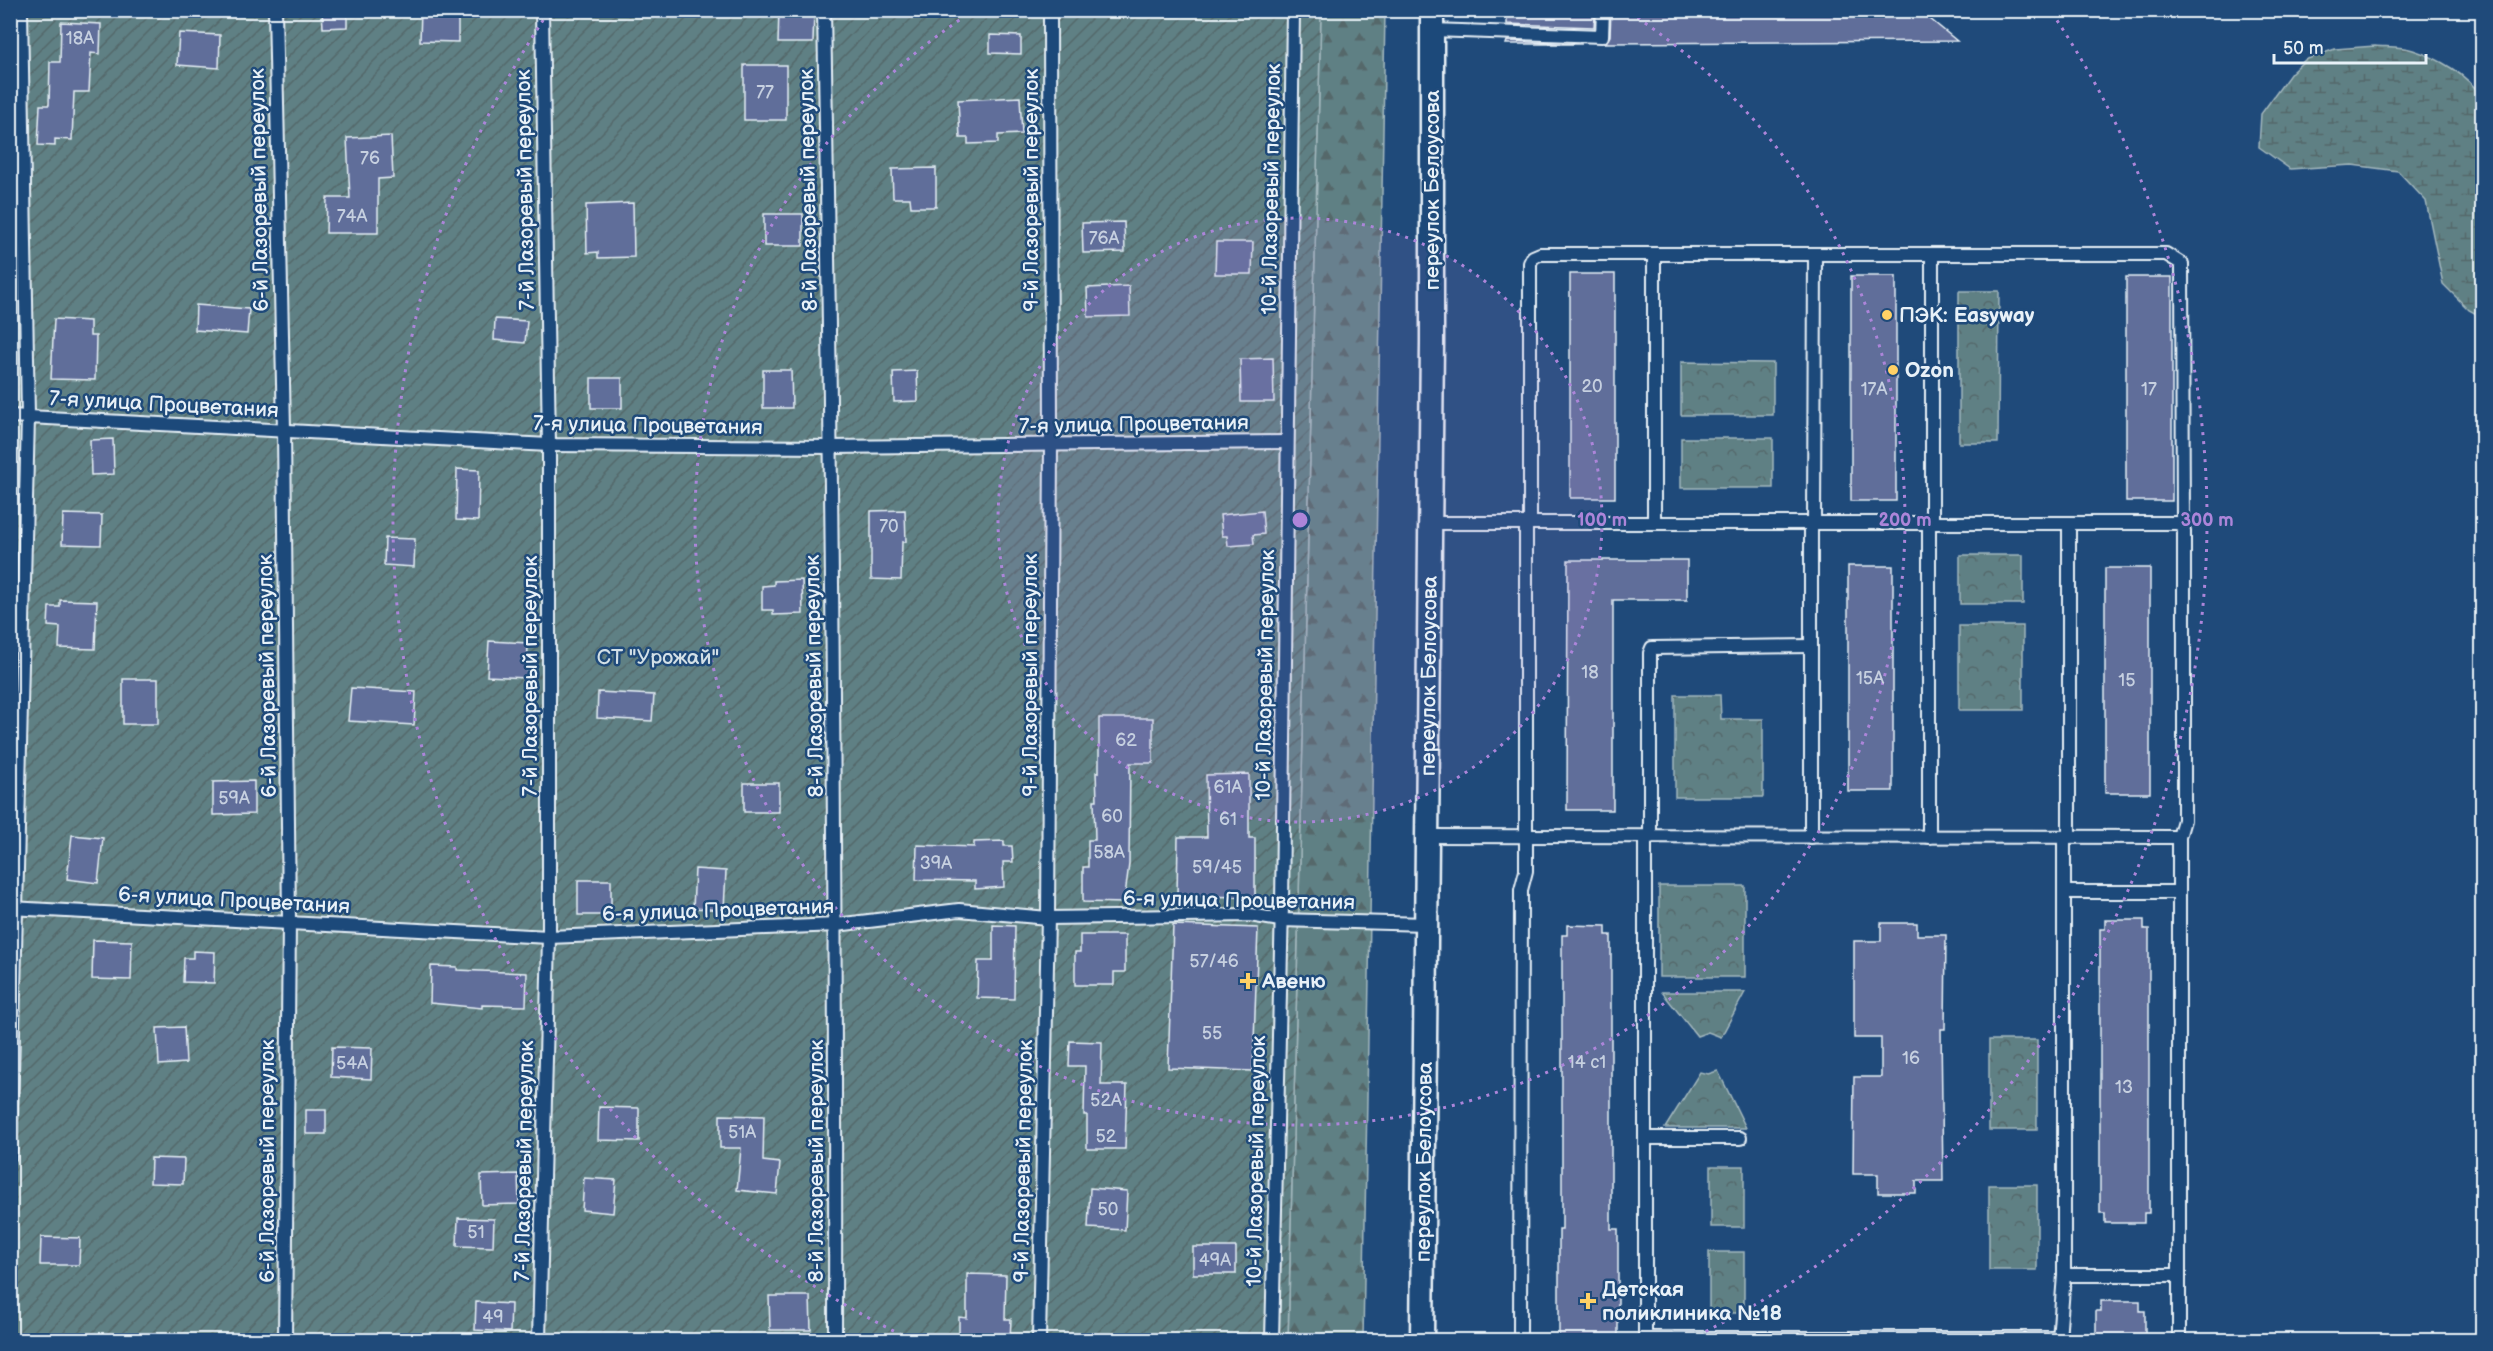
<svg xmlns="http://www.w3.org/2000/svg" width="2493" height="1351" font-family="'Balsamiq Sans',sans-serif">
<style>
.forest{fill:url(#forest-firs);stroke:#a4b8be;stroke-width:1.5}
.wetland{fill:url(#wetland-marsh);stroke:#a4b8be;stroke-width:1.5}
.park{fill:url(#park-crowns);stroke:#a4b8be;stroke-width:1.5}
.garden{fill:url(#garden-furrows);stroke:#a4b8be;stroke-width:1.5}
.building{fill:#616e9a;stroke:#e8f1f8;stroke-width:1.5}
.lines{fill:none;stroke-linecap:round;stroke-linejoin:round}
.service-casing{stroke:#e8f1f8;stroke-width:16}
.minor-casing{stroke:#e8f1f8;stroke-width:27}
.service{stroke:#1f4a7a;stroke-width:12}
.minor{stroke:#1f4a7a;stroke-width:22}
.ring{fill:none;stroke:#ac85d9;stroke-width:3;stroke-dasharray:3 6}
.poi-dot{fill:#ffd166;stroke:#1f4a7a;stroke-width:2}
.labels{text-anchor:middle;stroke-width:5;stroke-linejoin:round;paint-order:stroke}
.number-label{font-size:18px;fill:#c6d0e0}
.street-label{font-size:21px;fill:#e8f1f8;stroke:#1f4a7a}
.poi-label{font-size:21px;font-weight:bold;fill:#e8f1f8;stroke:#1f4a7a;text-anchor:start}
.park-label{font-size:21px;fill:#d3e0e7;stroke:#1f4a7a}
.centre{fill:#ac85d9;stroke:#1f4a7a;stroke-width:3}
.ring-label{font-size:18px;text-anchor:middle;font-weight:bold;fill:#ac85d9;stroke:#1f4a7a;stroke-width:5;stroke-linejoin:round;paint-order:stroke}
</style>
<defs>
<pattern id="forest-firs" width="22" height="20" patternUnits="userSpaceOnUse" patternTransform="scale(1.5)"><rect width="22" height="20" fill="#5f8084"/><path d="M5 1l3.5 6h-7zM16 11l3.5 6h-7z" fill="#54676a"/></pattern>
<pattern id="wetland-marsh" width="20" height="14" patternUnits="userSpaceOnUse" patternTransform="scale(1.5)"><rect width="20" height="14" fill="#5f8084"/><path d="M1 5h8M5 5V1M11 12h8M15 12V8" fill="none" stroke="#54676a"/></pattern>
<pattern id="park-crowns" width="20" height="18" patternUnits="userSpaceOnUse" patternTransform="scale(1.5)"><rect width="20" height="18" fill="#5f8084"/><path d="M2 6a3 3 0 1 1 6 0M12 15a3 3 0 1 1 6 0" fill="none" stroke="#54676a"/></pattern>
<pattern id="garden-furrows" width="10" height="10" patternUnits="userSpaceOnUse" patternTransform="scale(1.5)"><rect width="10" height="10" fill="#5f8084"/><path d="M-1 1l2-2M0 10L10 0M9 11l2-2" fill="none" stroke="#54676a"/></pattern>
</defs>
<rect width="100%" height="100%" fill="#1f4a7a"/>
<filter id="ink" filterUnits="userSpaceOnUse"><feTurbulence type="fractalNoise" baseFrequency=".0167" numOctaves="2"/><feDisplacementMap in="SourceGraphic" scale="12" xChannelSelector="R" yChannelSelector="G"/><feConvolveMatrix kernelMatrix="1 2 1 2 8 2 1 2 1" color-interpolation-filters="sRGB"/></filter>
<g filter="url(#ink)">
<polygon class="forest" points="1321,11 1385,11 1363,1340 1288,1340"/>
<path class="wetland" d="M2375,46c12,1 26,0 38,4 25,8 55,25 69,47v220l-13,-7 -26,-26 -17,-83 -28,-30 -46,-6 -62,4 -31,-22 2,-33 30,-41 14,-13 30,-11z"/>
<g class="park">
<polygon points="1959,291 1999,291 1998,443 1959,443"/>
<polygon points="1681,362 1773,363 1773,415 1681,415"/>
<rect x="1681" y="438" width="92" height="50"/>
<polygon points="2023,555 2023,604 1960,604 1960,555"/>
<rect x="1959" y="626" width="64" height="84"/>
<polygon points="1675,695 1720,695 1721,719 1763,719 1763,797 1675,797"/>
<rect x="1659" y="886" width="86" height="91"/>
<polygon points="1662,992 1745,992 1721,1037 1708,1032 1697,1036"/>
<rect x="1989" y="1040" width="48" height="90"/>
<polygon points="1718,1071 1746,1128 1665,1128 1700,1072 1708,1074"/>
<rect x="1711" y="1166" width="33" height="61"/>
<rect x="1989" y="1185" width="48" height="85"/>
<rect x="1709" y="1252" width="35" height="61"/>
</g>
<polygon class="garden" points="10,11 1321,11 1288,1340 11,1340"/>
<g class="building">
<polygon points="322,10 347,10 347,27 323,28"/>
<polygon points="421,10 458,10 458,42 420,41"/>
<polygon points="779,10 814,10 813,43 778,43"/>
<polygon points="1507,10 1595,10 1594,27 1507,24"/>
<polygon points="1611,10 1919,10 1957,41 1605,43 1610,36"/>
<polygon points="61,22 101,24 100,54 91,53 89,92 74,92 72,140 55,139 55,146 38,145 40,105 49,105 50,62 60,62"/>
<polygon points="179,33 220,35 219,68 177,65"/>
<polygon points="990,35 1021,36 1021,54 990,53"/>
<polygon points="1507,41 1582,44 1506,44"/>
<rect x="744" y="65" width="42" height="55"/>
<polygon points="1020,97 1022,134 998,135 998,143 968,144 968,138 960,138 958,100"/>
<polygon points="391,136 393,178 378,179 378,233 326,233 327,198 350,198 347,138"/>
<polygon points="936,168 936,207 911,207 910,198 893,198 892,169"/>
<polygon points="633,203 634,257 598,258 598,252 587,253 586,205"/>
<rect x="764" y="214" width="39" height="32"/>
<polygon points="1124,222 1125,252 1083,253 1082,223"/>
<polygon points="1216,242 1253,242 1252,274 1215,274"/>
<rect x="1570" y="274" width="45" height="224"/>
<rect x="1851" y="276" width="45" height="225"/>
<rect x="2126" y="277" width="46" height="224"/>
<polygon points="1129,286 1130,316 1088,317 1087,288"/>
<polygon points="196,305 249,309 247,334 195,330"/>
<polygon points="54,319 90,321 90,336 96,336 95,380 51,379"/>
<polygon points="495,319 527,321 525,343 494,340"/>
<polygon points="1273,358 1274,402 1241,402 1240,359"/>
<polygon points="763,370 791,370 792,408 763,408"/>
<polygon points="917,371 918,401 894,402 893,372"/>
<rect x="591" y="378" width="31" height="30"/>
<polygon points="113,439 114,474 91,475 90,440"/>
<polygon points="457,469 479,470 478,521 456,520"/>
<polygon points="905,510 906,542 902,542 901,580 871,579 871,511"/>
<polygon points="1262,511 1264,534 1253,535 1254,544 1228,546 1227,536 1222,536 1220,515"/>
<polygon points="63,514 102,515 101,545 62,544"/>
<polygon points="385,538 415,539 414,567 384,565"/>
<polygon points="1568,560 1687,560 1687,600 1613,600 1613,810 1567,810"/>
<rect x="1848" y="566" width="45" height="225"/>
<rect x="2105" y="568" width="45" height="225"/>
<polygon points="802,580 803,614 773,615 773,610 762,610 762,586 774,585 774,581"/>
<polygon points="60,600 97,601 95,649 59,648 60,627 48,626 49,607 60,607"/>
<polygon points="489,641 528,643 527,678 487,676"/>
<rect x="123" y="679" width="35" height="45"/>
<polygon points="351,688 416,692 414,725 348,721"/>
<polygon points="598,692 654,695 652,721 597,718"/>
<polygon points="1099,718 1153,718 1153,763 1130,763 1129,864 1124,903 1083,902 1083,867 1088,867 1088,840 1095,840 1094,800 1097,800 1096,772 1099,772"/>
<polygon points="1249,774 1249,838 1255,838 1255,897 1177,896 1178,837 1207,837 1206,775"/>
<polygon points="254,781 254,814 213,815 213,782"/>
<rect x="744" y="783" width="35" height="29"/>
<polygon points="72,835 103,838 98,883 67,879"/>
<polygon points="1004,841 1004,846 1012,846 1013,862 1003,862 1004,887 975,889 975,881 916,880 917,845 974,847 974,842"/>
<polygon points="695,869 726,871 724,910 693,908"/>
<rect x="578" y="880" width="33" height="35"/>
<polygon points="2105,920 2144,920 2144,929 2149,929 2149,1213 2144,1213 2144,1223 2105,1223 2105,1213 2100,1213 2100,929 2105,929"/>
<polygon points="1881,923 1917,923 1917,935 1946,935 1945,1029 1941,1029 1943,1181 1916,1181 1916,1193 1878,1193 1878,1174 1853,1174 1854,1077 1881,1077 1881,1038 1854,1038 1854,941 1881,941"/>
<polygon points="993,925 1015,926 1014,999 977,998 978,961 993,961"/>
<polygon points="1173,925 1258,928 1253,1071 1168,1068"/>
<polygon points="1567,925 1606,926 1606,935 1611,935 1611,1229 1618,1229 1618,1341 1559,1341 1559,1229 1562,1229 1562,935 1567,935"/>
<polygon points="1080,935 1125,935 1125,972 1114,972 1114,985 1075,985 1075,952 1080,952"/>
<polygon points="93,940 132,941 131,980 92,979"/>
<polygon points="193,951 215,952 214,983 183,982 184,958 193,958"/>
<polygon points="431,966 457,967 457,970 527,973 526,1006 482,1005 482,1008 430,1003"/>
<polygon points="184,1027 186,1063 159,1065 157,1028"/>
<polygon points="1070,1041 1102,1042 1101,1085 1127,1085 1125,1149 1087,1149 1087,1115 1084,1115 1085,1066 1069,1066"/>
<polygon points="332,1047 372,1048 371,1079 331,1077"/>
<polygon points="599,1107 639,1108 639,1141 598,1140"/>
<rect x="306" y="1110" width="20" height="24"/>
<polygon points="720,1115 764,1116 763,1161 780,1163 777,1194 737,1190 741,1148 720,1148"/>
<polygon points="151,1158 184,1159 183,1184 150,1183"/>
<polygon points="518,1174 519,1204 482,1205 481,1175"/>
<polygon points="584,1178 616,1180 613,1213 582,1210"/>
<polygon points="1090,1188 1127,1191 1125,1230 1088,1228"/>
<polygon points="458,1218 494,1219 493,1247 457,1246"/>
<polygon points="41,1237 80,1238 79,1265 40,1265"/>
<rect x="1193" y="1247" width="43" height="27"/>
<polygon points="967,1274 1006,1275 1005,1319 1011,1319 1010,1341 959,1341 959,1317 967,1318"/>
<polygon points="769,1296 810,1296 811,1330 770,1330"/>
<polygon points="2101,1301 2140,1301 2140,1311 2145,1311 2145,1341 2096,1341 2096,1311 2101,1311"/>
<polygon points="476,1302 511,1304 510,1332 475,1330"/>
</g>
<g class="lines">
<defs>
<g id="service">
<polyline points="275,10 284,429 289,922 285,1340"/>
<path d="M824,10c8,444 12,887 11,1330"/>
<polyline points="1432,30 1602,36 1603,10"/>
<polyline points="10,416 549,445 832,447 1286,442"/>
<polyline points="1430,523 2176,523 2183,525 2184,532 2184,820 2179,837"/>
<polyline points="1530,523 1530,263 1533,257 1540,254 2166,254 2182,264 2183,525"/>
<polyline points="1654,523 1654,254"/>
<polyline points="1814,523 1815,254"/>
<polyline points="1932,523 1932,254"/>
<polyline points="1427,836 2179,837 2179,1340"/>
<polyline points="1650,837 1650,653 1652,648 1811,646"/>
<polyline points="1811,837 1811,523"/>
<polyline points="1929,837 1929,523"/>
<polyline points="2069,837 2069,523"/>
<polyline points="2064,892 2179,892"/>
<polyline points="10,908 549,937 836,925 959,910 1048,918 1250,915 1280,920 1426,924"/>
<polyline points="1645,1138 1740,1138"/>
<polyline points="10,1156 28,417 21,10"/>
<polyline points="2064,1275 2179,1275"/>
<polyline points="1645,1338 2059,1338"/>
<polyline points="539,1340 549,937 549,445 542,10"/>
<polyline points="1039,1340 1048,918 1051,445 1050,10"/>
<polyline points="1272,1340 1282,905 1293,10"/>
<polyline points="1520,1340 1521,890 1526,871 1526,523"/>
<polyline points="1645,1340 1645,837"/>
<polyline points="2059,1340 2064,1275 2064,837"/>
</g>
<g id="minor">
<path id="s1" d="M1422,1340l10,-998v-332"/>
</g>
</defs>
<use href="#service" class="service-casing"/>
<use href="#minor" class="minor-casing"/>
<use href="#service" class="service"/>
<use href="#minor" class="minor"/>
</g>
</g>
<circle cx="1300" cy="520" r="302" fill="#ac85d9" fill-opacity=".12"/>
<g class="ring">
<circle cx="1300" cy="520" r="302"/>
<path d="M1630 13A605 605 0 1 1 970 13"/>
<path d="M910 1339A907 907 0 0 1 548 13M2052 13A907 907 0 0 1 1690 1339"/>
</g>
<g class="poi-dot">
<circle cx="1887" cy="315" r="6"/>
<circle cx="1893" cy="370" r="6"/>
<path d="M1245 972h6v6h6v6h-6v6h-6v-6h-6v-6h6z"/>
<path d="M1585 1292h6v6h6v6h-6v6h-6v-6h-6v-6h6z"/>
</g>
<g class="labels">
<g class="number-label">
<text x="80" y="44">18А</text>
<text x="765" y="98">77</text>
<text x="370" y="164">76</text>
<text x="352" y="222">74А</text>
<text x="1104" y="244">76А</text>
<text x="1592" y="392">20</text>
<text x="1874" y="395">17А</text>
<text x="2149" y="395">17</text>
<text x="889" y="532">70</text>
<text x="1590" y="678">18</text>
<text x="1870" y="684">15А</text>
<text x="2127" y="686">15</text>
<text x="1126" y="746">62</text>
<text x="1228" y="793">61А</text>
<text x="234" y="804">59А</text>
<text x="1112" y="822">60</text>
<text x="1228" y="825">61</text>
<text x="1109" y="858">58А</text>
<text x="936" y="869">39А</text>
<text x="1217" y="873">59/45</text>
<text x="1214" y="967">57/46</text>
<text x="1212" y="1039">55</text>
<text x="1911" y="1064">16</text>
<text x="1587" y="1068">14 с1</text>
<text x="352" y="1069">54А</text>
<text x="2124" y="1093">13</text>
<text x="1106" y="1106">52А</text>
<text x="742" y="1138">51А</text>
<text x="1106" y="1142">52</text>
<text x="1108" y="1215">50</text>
<text x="476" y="1238">51</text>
<text x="1215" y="1266">49А</text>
<text x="493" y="1323">49</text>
</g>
<g class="street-label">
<text transform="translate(1271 189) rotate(-89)" y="7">10-й Лазоревый переулок</text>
<text transform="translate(259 190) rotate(-91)" y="7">6-й Лазоревый переулок</text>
<text transform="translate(525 190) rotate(-91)" y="7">7-й Лазоревый переулок</text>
<text transform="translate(808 190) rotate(-91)" y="7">8-й Лазоревый переулок</text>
<text transform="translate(1031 190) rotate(-90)" y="7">9-й Лазоревый переулок</text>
<text transform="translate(1432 190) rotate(-90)" y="7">переулок Белоусова</text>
<text transform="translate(164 404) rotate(3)" y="7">7-я улица Процветания</text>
<text transform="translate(1134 424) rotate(-1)" y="7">7-я улица Процветания</text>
<text transform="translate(648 425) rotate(1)" y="7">7-я улица Процветания</text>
<text transform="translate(1030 675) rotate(-90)" y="7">9-й Лазоревый переулок</text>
<text transform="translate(1265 675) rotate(-89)" y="7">10-й Лазоревый переулок</text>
<text dy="7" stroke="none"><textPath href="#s1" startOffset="664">переулок Белоусова</textPath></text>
<text transform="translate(267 676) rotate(-91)" y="7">6-й Лазоревый переулок</text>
<text transform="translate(530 676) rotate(-90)" y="7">7-й Лазоревый переулок</text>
<text transform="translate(814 676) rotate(-91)" y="7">8-й Лазоревый переулок</text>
<text transform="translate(234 900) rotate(3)" y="7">6-я улица Процветания</text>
<text transform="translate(1239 900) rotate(1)" y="7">6-я улица Процветания</text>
<text transform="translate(718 910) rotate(-2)" y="7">6-я улица Процветания</text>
<text transform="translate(267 1161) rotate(-90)" y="7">6-й Лазоревый переулок</text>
<text transform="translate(524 1161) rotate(-89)" y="7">7-й Лазоревый переулок</text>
<text transform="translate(816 1161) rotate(-90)" y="7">8-й Лазоревый переулок</text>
<text transform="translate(1023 1161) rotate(-89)" y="7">9-й Лазоревый переулок</text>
<text transform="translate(1256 1161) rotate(-89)" y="7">10-й Лазоревый переулок</text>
<text dy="7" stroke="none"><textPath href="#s1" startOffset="178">переулок Белоусова</textPath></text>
</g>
<g class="poi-label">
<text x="1899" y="322">ПЭК: Easyway</text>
<text x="1905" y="377">Ozon</text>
<text x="1262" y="988">Авеню</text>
<text x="1602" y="1296">Детская<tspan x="1602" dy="24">поликлиника №18</tspan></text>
</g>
<g class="park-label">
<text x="658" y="664">СТ "Урожай"</text>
</g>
</g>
<circle cx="1300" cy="520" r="9" class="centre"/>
<g class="ring-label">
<text x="1602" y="526">100 m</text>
<text x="1905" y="526">200 m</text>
<text x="2207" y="526">300 m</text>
</g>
<rect width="2493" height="1351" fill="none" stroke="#1f4a7a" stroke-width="36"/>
<rect x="18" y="18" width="2457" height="1315" fill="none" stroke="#e8f1f8" stroke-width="2" filter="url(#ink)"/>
<path d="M2274 54v9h152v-9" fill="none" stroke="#e8f1f8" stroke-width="3"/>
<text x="2283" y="54" font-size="18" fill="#e8f1f8" stroke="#1f4a7a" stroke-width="4.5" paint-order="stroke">50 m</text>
</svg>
